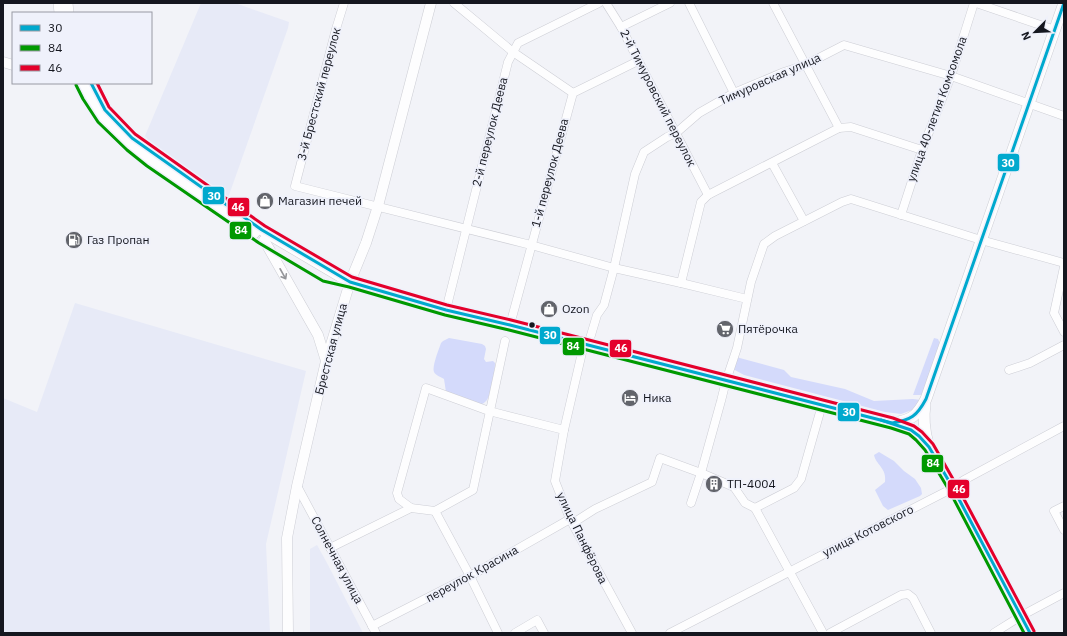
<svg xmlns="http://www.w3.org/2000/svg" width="1067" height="636" font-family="'IBM Plex Sans',sans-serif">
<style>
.built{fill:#e7eaf7}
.green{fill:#d4dafb}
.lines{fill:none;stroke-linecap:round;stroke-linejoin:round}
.minor-casing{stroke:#cdced5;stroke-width:9}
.tertiary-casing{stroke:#cdced5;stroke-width:11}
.secondary-casing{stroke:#cdced5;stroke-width:12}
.minor{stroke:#fdfdfe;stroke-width:8}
.tertiary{stroke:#fdfdfe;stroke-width:10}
.secondary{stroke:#fdfdfe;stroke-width:11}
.bus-1-casing{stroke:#eff1fb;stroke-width:6}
.bus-2-casing{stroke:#eff1fb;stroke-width:6}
.bus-3-casing{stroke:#eff1fb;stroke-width:6}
.bus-1{stroke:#00a9ce;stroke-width:3}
.bus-2{stroke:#090;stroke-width:3}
.bus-3{stroke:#e4002b;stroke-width:3}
.oneway{stroke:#95969a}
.bus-dot{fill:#15171f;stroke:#eff1fb;stroke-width:1.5}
.labels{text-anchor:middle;stroke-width:3.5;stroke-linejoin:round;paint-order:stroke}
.street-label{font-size:12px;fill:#15171f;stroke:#eff1fb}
.poi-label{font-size:12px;fill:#15171f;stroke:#eff1fb;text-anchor:start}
.line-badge{stroke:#eff1fb;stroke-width:1.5}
.badge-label{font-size:11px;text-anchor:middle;font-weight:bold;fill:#fff}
</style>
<rect width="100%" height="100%" fill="#f2f3f8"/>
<g class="built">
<polygon points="201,3 235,3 289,22 288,28 228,198 156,149 145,136"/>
<polygon points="75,303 306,371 266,544 270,633 3,633 3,398 37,412"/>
<polygon points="317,545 327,563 363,633 310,633 310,549"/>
</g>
<g class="green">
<path d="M449,338l33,6 3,2 1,3 -2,10 2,3 7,-1 2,2c0,9 -3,27 -7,35 -2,4 -5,6 -10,8l-32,-14 -2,-13c-3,-2 -9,-4 -10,-7 -2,-6 5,-23 7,-29l2,-2z"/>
<polygon points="934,338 938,339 941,346 923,395 913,395"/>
<polygon points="736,357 784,370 791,377 845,389 874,401 913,399 921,400 915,409 901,414 885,412 744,375 733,369"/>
<path d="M879,452l15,9 10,10 11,8 6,9 1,6 -2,2 -32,14 -5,-4 -8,-16 10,-8c2,-14 -9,-17 -11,-27z"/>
</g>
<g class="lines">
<defs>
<g id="minor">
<polyline points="344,3 336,29 295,186 531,245 614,268 681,283 747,299"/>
<polyline points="454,3 513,52 573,93"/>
<polyline points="606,3 621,27 708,195"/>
<polyline points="689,3 734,93"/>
<polyline points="773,3 839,128"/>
<polyline points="976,3 1055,30"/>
<polyline points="621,27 670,3"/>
<polyline points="772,163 804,221"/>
<polyline points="901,215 922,150 951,76 974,3"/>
<polyline points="1064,267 1054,313 1064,332"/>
<polyline points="681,283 701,202 708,195 839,128 851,127 922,150"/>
<polyline points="446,310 508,62 518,43 599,3"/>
<polyline points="510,325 573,93 638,61"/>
<polyline points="505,341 473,490 435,511 411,508 399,499 397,493 426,388 489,411 564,430"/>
<polyline points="584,344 564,430 555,481 570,519 632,633"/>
<polyline points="588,345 597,315 604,305 614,268 635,174 644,152 667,137 676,133 699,113 734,93 784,72 805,65 844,45 951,76 1064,116"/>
<polyline points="1009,370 1030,363 1064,345"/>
<polyline points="297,486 376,633"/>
<polyline points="691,503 701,473 721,401 726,381 737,348 751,282 764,244 775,236 842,202 851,199 981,240 1064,263"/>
<polyline points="1064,506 1054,511 1064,530"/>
<polyline points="755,508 823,633"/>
<polyline points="755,508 794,488 801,479 822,405"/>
<polyline points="435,511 470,576 498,633"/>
<polyline points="573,523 595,509 652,482 660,458 701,473 734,487 745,503 755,508"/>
<polyline points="330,548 411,508"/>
<polyline points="372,626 470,576 570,519"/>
<polyline points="515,633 537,620 544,633"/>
<polyline points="670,633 953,488 964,480 1064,426"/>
<polyline points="830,633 901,595 908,594 913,598 931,633"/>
<polyline points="994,633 1021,616 1064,593"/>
</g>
<g id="tertiary">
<polyline points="3,62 13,65"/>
<polyline points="264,240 318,335 326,361"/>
<polyline points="288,633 287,538 297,486 326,361 350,282 366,243 378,206 431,3"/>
</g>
<g id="secondary">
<polyline points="59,3 60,13"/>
<polyline points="67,3 68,13"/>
<polyline points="81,83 87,97 102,119 126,143 150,162 254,233"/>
<polyline points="91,83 105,110 132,138 159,158 262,230 350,282 446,310 510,325 660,364 892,423 911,430 919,436 929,447 953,488 1030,633"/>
<path d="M925,404c-2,14 -1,26 3,40"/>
<path d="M893,423c19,-3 24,-7 33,-24l138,-396"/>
</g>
</defs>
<use href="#minor" class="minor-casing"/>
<use href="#tertiary" class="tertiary-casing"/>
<use href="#secondary" class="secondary-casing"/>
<use href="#minor" class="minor"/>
<use href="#tertiary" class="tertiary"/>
<use href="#secondary" class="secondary"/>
<defs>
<g id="bus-1">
<path d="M91,83l14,27 27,28 130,92 88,52 96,28 64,15 382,98c19,-3 25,-7 34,-24l138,-396"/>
<polyline points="881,420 911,430 919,436 929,447 953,488 1030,633"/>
</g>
<polyline id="bus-2" points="76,85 83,99 98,122 127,150 147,166 259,243 323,281 349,287 445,315 509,330 891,428 909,434 916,440 925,450 949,490 1024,633"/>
<polyline id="bus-3" points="97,83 109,107 135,134 265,226 352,277 447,305 511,320 893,418 914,426 922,432 933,444 957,486 1034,631"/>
</defs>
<use href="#bus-1" class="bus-1-casing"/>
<use href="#bus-2" class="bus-2-casing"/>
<use href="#bus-3" class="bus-3-casing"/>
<use href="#bus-1" class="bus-1"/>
<use href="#bus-2" class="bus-2"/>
<use href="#bus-3" class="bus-3"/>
</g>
<defs><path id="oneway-shaft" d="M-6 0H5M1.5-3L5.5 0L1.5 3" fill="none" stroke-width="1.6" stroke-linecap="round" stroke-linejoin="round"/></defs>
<use class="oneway" href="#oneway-shaft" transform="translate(283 274) rotate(61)"/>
<defs>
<symbol id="shop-disc" viewBox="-11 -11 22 22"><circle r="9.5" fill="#62646b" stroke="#eff1fb"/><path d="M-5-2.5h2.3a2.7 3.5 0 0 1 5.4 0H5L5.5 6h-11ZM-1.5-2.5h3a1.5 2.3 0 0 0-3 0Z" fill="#fff"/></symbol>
<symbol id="fuel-disc" viewBox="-11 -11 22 22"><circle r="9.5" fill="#62646b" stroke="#eff1fb"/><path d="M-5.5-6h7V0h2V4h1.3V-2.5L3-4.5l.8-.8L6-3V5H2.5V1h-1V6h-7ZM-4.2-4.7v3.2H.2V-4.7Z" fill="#fff"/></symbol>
<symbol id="supermarket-disc" viewBox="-11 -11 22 22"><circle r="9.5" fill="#62646b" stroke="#eff1fb"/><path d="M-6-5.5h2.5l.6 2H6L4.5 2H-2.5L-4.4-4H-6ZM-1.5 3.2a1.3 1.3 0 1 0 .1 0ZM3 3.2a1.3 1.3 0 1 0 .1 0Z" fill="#fff"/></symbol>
<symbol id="hotel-disc" viewBox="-11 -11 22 22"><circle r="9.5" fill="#62646b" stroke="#eff1fb"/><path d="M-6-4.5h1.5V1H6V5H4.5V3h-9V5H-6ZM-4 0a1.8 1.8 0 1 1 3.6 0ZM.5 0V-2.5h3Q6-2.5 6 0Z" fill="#fff"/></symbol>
<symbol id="building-disc" viewBox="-11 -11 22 22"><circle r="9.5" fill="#62646b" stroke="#eff1fb"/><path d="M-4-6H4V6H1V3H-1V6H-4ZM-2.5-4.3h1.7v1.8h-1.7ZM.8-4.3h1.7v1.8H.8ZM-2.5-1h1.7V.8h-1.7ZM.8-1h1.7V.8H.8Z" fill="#fff"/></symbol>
</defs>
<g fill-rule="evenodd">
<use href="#shop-disc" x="255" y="191" width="20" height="20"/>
<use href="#fuel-disc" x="64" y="230" width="20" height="20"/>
<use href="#shop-disc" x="539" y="299" width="20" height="20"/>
<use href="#supermarket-disc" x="715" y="319" width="20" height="20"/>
<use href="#hotel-disc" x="620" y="388" width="20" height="20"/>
<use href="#building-disc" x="704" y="474" width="20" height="20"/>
</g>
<circle class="bus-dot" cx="532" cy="325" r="3.5"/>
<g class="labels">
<g class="street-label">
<text transform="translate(770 79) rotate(-24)" y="4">Тимуровская улица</text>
<text transform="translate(319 94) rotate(-75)" y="4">3-й Брестский переулок</text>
<text transform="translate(658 98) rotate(63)" y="4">2-й Тимуровский переулок</text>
<text transform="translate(937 109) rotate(-70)" y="4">улица 40-летия Комсомола</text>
<text transform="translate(490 132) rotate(-76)" y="4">2-й переулок Деева</text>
<text transform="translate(550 173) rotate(-75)" y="4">1-й переулок Деева</text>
<text transform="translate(331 349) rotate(-75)" y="4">Брестская улица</text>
<text transform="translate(868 531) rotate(-27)" y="4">улица Котовского</text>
<text transform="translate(582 538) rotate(64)" y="4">улица Панфёрова</text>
<text transform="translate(337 560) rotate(62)" y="4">Солнечная улица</text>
<text transform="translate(472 574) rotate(-29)" y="4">переулок Красина</text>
</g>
<g class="poi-label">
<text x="278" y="205">Магазин печей</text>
<text x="87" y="244">Газ Пропан</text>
<text x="562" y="313">Ozon</text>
<text x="738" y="333">Пятёрочка</text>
<text x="643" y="402">Ника</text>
<text x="727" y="488">ТП-4004</text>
</g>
</g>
<g class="line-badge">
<rect x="997" y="153" width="23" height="19" rx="4" fill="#00a9ce"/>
<rect x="202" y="186" width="23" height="19" rx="4" fill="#00a9ce"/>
<rect x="227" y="197" width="23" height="20" rx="4" fill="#e4002b"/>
<rect x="229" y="221" width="23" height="19" rx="4" fill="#090"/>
<rect x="539" y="326" width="22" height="19" rx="4" fill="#00a9ce"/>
<rect x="562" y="337" width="23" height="19" rx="4" fill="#090"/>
<rect x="609" y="339" width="23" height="19" rx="4" fill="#e4002b"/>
<rect x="837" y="402" width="23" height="20" rx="4" fill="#00a9ce"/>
<rect x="921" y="454" width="23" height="19" rx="4" fill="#090"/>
<rect x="947" y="479" width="23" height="20" rx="4" fill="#e4002b"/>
</g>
<g class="badge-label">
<text x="1008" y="167">30</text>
<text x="214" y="200">30</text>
<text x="238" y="211">46</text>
<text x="241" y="234">84</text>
<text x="550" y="339">30</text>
<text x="573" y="350">84</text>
<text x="621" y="352">46</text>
<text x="849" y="416">30</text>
<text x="933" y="467">84</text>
<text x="959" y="493">46</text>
</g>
<rect width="1067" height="636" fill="none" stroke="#15171f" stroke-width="8"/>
<rect x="12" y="12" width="140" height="72" fill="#eff1fb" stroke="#989aa3"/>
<rect x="20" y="25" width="20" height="6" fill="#00a9ce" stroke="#989aa3"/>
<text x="48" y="32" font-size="12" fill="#15171f">30</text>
<rect x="20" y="45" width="20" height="6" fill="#009900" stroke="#989aa3"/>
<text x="48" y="52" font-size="12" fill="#15171f">84</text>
<rect x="20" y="65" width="20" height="6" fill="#e4002b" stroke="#989aa3"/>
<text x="48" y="72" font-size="12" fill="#15171f">46</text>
<g transform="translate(1035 32) rotate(246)" stroke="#eff1fb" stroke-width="3" paint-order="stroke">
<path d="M0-3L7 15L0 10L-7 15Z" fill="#15171f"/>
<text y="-6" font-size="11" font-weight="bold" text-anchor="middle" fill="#15171f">N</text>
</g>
</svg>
